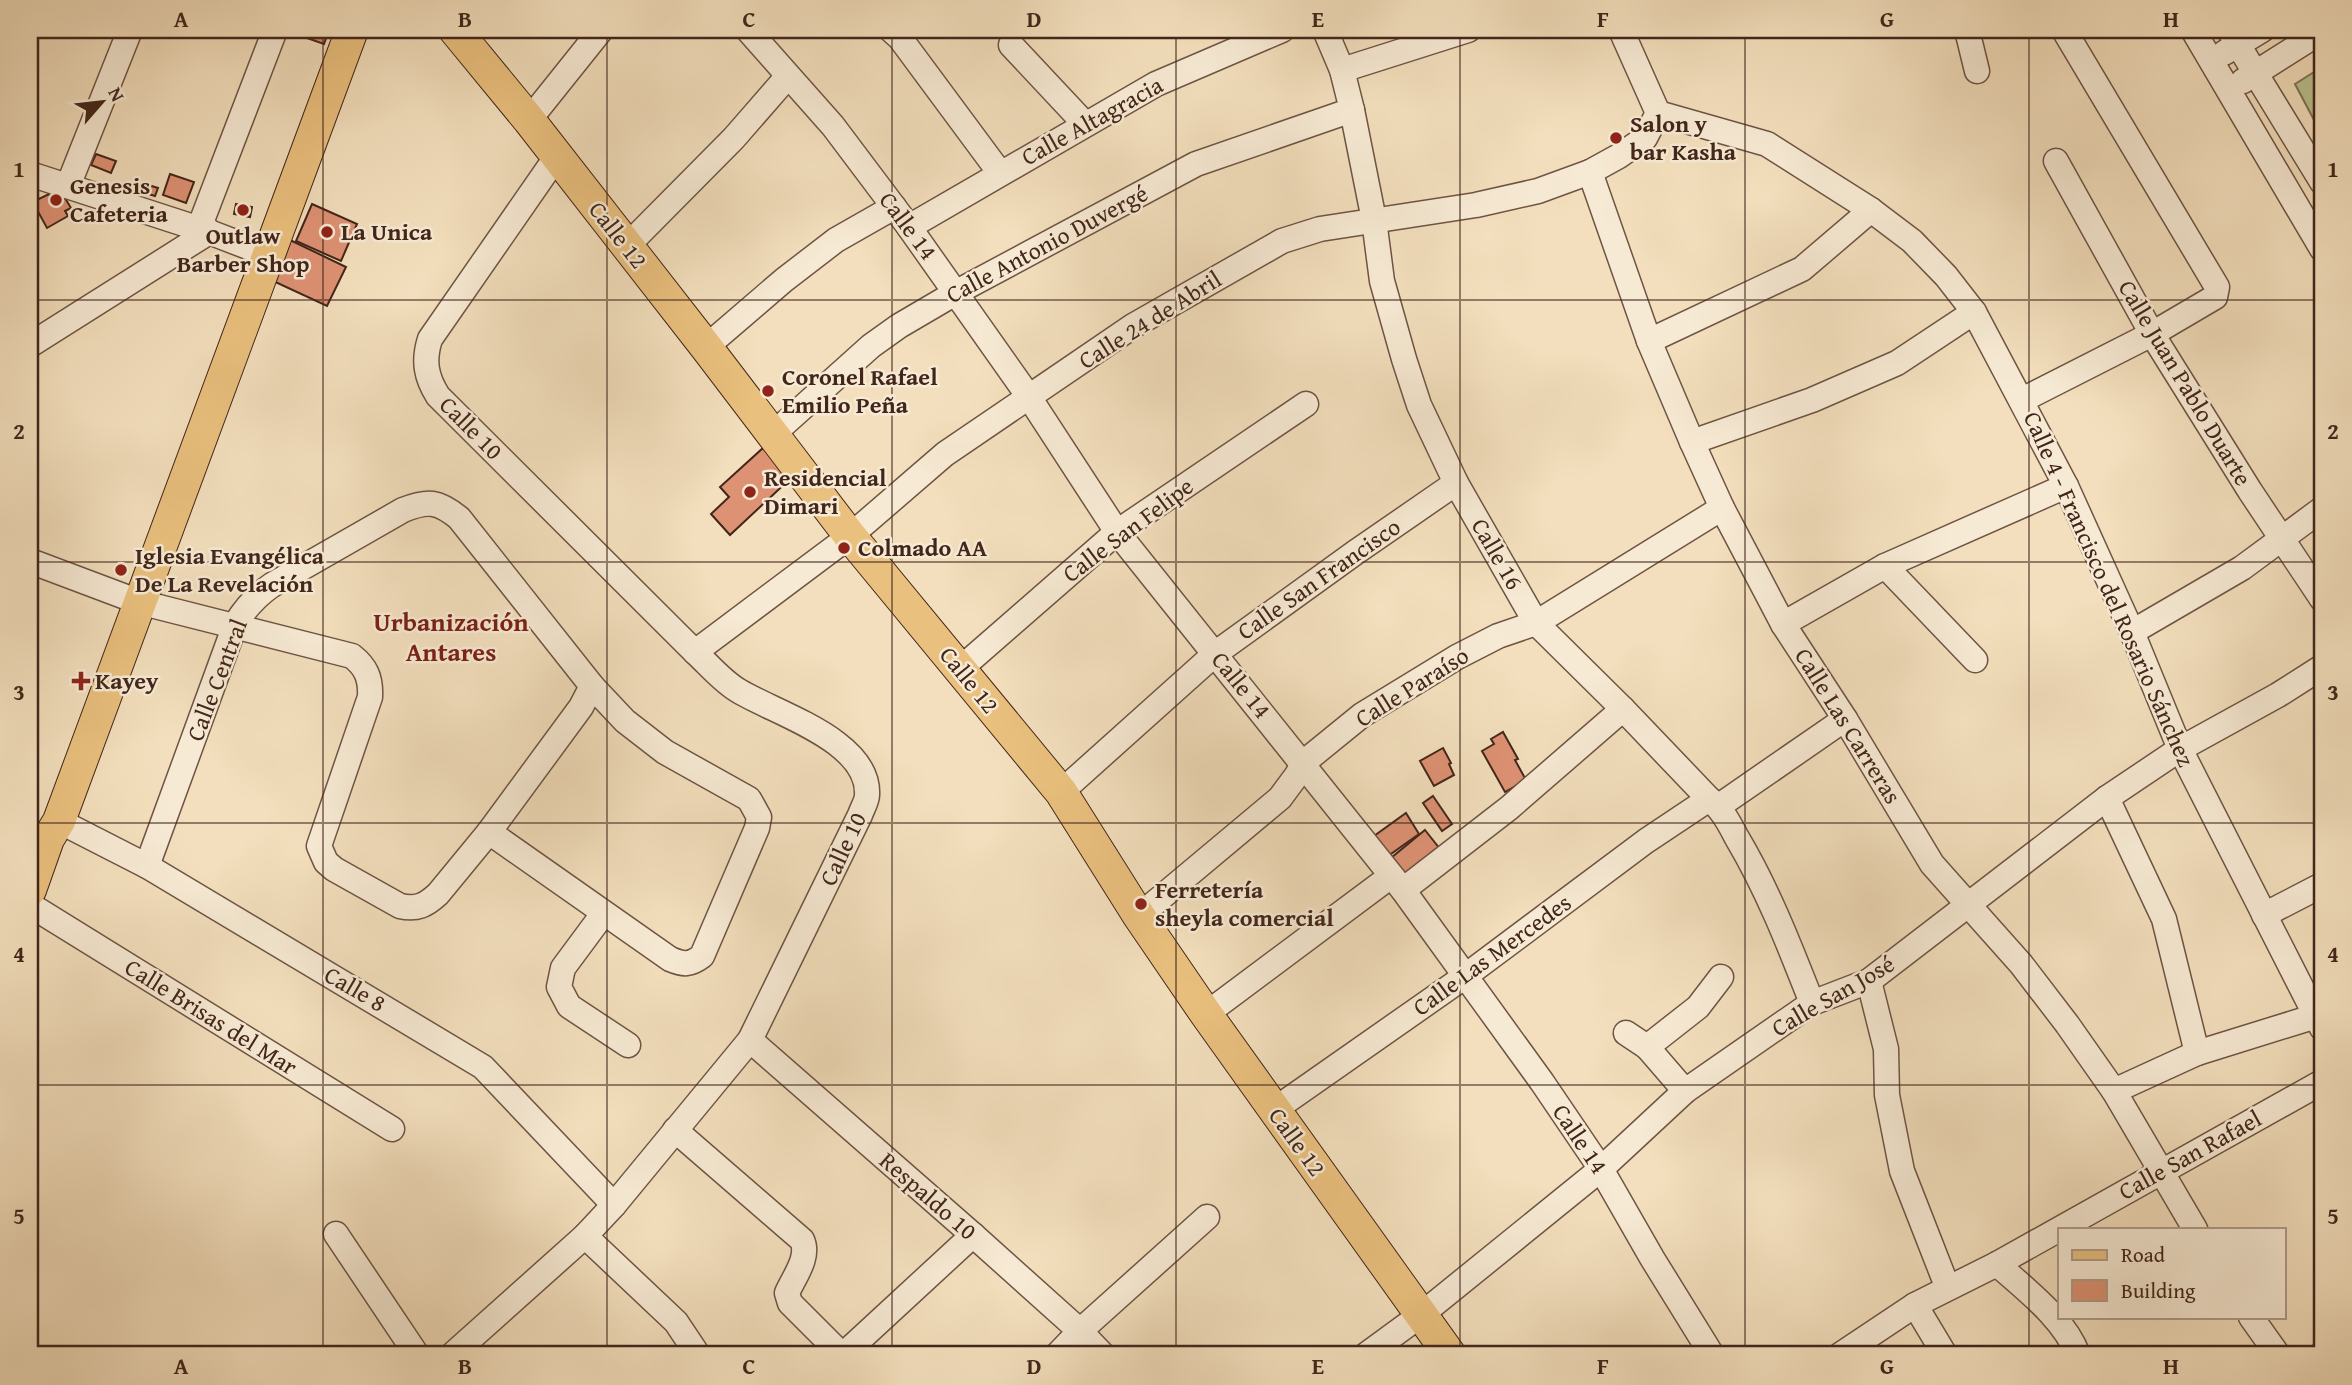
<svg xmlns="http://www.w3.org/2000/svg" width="2352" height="1385" font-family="'Gentium Book Plus',serif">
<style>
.green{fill:#bbc190;stroke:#7e7456;stroke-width:2}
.building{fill:#de9274;stroke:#42261b;stroke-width:2}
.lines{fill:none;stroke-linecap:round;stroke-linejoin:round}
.minor-casing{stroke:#6e5444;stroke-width:27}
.major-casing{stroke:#42261b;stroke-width:34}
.minor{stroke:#f7ead4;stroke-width:24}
.major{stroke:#eac07e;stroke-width:32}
.grid{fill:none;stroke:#42261b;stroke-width:2;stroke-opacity:0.55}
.poi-dot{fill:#8f2418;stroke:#f7ead4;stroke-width:2.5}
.labels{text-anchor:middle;stroke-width:5;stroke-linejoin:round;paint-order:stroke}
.street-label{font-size:24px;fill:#42261b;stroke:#f7ead4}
.poi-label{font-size:24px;font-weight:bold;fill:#42261b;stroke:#f7ead4;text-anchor:start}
.neighbourhood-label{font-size:26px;font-weight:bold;fill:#7a1f14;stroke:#f7ead4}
.neatline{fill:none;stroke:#42261b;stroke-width:2.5}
.grid-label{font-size:23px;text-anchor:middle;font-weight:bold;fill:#42261b}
</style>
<rect width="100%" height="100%" fill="#f3dfbd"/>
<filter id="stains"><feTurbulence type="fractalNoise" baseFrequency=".00286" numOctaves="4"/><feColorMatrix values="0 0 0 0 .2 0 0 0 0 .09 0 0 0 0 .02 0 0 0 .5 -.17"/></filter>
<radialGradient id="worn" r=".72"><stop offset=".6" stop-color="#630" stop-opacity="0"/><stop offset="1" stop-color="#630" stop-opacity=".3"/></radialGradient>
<polygon class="green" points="2322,67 2322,135 2295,84"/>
<g class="building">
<polygon points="284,30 329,30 324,44"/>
<polygon points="96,154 116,161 111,173 91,165"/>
<polygon points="170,174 194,182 186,203 163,195"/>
<polygon points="145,184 158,188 155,196 142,192"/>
<polygon points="34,190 39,199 49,194 51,198 58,195 61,200 65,198 71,208 65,211 68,216 47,228 30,197 30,192"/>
<polygon points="236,204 252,207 250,217 234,214"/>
<polygon points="312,204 357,224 341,261 296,241"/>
<polygon points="290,240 346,267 327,306 271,280"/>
<polygon points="763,448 791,478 730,535 711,514 729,497 720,487"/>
<polygon points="1503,732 1518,759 1515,760 1526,780 1505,792 1482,751 1494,744 1491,739"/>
<polygon points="1443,748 1451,763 1449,764 1454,775 1434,786 1420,761"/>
<polygon points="1433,796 1452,824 1442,831 1423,803"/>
<polygon points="1406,813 1419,834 1388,856 1374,836"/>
<polygon points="1425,830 1440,849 1405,876 1391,858"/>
</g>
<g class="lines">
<defs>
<g id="minor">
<polyline points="748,30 833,126 909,227 1029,397 1117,532 1403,890 1542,1082 1601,1169 1652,1258 1712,1355"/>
<polyline points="891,30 900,38 1000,173"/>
<path d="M1325,30l17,40 10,40 22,110 8,61 22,78 15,46 37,78 80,140 87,86 86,90c13,10 20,24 28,39 31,52 53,109 75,165"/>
<polyline points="1621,30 1658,113 1767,144 1871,210 1912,241 1946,276 1974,312 2066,486 2132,632 2180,749 2322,1028"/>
<polyline points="1967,30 1977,71"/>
<polyline points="2193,30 2322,249"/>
<polyline points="2229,30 2322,182"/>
<polyline points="1011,45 1085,124"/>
<polyline points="2224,53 2262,30"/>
<polyline points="1342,70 1468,30"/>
<polyline points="2243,81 2322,31"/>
<polyline points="529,120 601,30"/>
<polyline points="2056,161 2152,334 2250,491 2322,599"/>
<polyline points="1590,172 1649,341 1692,442 1722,508 1783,624 1845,719 1932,864 2021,964 2067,1024 2114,1091 2195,1229"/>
<polyline points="30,174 209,232 269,255"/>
<polyline points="68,186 130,30"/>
<polyline points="909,227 1156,84 1282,30"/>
<polyline points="627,246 734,138 788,76"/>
<polyline points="1649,341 1802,269 1871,210"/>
<polyline points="30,345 209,232 201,223 275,30"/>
<polyline points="706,347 784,280 836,240 894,207"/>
<polyline points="2022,400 2152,334 2215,297 2217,287 2064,30"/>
<polyline points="773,434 871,346 899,326 957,292 1196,164 1352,110"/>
<polyline points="1692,442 1812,400 1897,363 1974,312"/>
<path d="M30,561l109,41 213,54c14,11 19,22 18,41l-51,149 7,16 8,7 66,37c17,4 26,-1 38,-12l51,-62 92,-125 11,-21"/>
<polyline points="1885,566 1975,660"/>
<polyline points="1783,624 1885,566 2066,486"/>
<polyline points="2132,632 2242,568 2322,509"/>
<polyline points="695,652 850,536 945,454 1133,326 1282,241 1320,229 1476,205 1538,191 1590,172 1619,156 1645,138 1658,113"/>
<polyline points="960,669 1117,532 1306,404"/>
<polyline points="1061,792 1216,653 1356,552 1456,483"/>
<polyline points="2107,798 2164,919 2197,1053"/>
<polyline points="1719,806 1845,719"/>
<polyline points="59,821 147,866 483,1067 614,1205"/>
<path d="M147,866l88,-241c10,-17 21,-29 37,-40l131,-75c25,-10 35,-9 56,8l133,168 33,35 40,31 84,47 10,18 -2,11 -55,128c-12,9 -18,9 -32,3l-181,-127"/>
<polyline points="1403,890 1509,808 1623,709"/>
<polyline points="30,905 392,1129"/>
<polyline points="603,914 563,968 559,987 569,1006 628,1045"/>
<polyline points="2264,915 2322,885"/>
<polyline points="1139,916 1280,798 1297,775 1303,763 1362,715 1457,657 1498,636 1536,623 1722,508"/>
<polyline points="1869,981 1886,1049 1887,1095 1902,1171 1945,1281 1944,1290"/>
<polyline points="1206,1014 1391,876"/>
<polyline points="1626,1033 1647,1047 1685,1091"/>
<polyline points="750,1040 973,1235 1080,1331 1103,1355"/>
<polyline points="1647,1047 1698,1007 1721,977"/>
<polyline points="2114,1091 2197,1053 2316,1016"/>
<polyline points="1274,1110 1464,977 1646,841 1709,799"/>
<path d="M675,1130l127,110c8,17 -8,37 -15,53l3,10 52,52"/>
<polyline points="336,1234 417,1355"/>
<polyline points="585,1236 676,1322 698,1355"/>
<path d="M1997,1264c29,26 67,54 81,91"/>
<polyline points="1915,1305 1945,1355"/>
<polyline points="2251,1317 2278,1355"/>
<path d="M452,1355l133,-119 29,-31 136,-165 110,-225c2,-6 7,-14 7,-20 3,-54 -90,-81 -128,-104 -16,-9 -30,-26 -44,-39l-257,-256c-12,-19 -15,-35 -8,-57l127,-183"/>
<polyline points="843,1355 973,1235"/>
<polyline points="1057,1355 1080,1331 1207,1217"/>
<polyline points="1366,1355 1422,1314 1601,1169 1685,1091 1812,1003 1869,981 2107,798 2180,749 2278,695 2322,667"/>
<polyline points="1840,1355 1915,1305 1997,1264 2322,1082"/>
<polyline points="2321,1355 2322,1354"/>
</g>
<g id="major">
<polyline points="455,30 529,120 706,347 850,536 1061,792 1139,916 1206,1014 1450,1355"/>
<polyline points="30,890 48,839 59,821 352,30"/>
</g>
</defs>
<use href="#minor" class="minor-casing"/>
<use href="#major" class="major-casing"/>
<use href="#minor" class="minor"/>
<use href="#major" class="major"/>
</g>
<path class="grid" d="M323,30v1325M607,30v1325M892,30v1325M1176,30v1325M1460,30v1325M1745,30v1325M2029,30v1325M30,300h2292M30,562h2292M30,823h2292M30,1085h2292"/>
<g class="poi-dot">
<circle cx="1616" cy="138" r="7"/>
<circle cx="56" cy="200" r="7"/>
<circle cx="243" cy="210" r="7"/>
<circle cx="327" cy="232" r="7"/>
<circle cx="768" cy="391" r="7"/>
<circle cx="750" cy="492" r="7"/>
<circle cx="844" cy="548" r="7"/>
<circle cx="121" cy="570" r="7"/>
<path d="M77.5 670.5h7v7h7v7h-7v7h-7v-7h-7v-7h7z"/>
<circle cx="1141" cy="904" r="7"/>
</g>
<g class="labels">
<g class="street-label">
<text transform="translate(1092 121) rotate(-29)" y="8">Calle Altagracia</text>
<text transform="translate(908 226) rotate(53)" y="8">Calle 14</text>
<text transform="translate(618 235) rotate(52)" y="8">Calle 12</text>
<text transform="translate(1047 244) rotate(-28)" y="8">Calle Antonio Duvergé</text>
<text transform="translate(1150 320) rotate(-32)" y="8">Calle 24 de Abril</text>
<text transform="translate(2185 383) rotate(59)" y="8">Calle Juan Pablo Duarte</text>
<text transform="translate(471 428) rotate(45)" y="8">Calle 10</text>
<text transform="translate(1128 530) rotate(-37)" y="8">Calle San Felipe</text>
<text transform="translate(1497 554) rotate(60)" y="8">Calle 16</text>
<text transform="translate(1319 579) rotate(-35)" y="8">Calle San Francisco</text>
<text transform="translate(2109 589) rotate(66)" y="8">Calle 4 - Francisco del Rosario Sánchez</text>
<text transform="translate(217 680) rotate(-69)" y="8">Calle Central</text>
<text transform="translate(969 680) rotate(51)" y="8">Calle 12</text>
<text transform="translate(1241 685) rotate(51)" y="8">Calle 14</text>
<text transform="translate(1412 687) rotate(-32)" y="8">Calle Paraíso</text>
<text transform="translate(1848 726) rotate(58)" y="8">Calle Las Carreras</text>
<text transform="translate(843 849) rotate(-65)" y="8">Calle 10</text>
<text transform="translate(1492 955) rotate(-36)" y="8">Calle Las Mercedes</text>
<text transform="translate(355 989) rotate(30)" y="8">Calle 8</text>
<text transform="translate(1833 996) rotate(-30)" y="8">Calle San José</text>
<text transform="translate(211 1017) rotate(32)" y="8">Calle Brisas del Mar</text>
<text transform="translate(1580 1139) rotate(56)" y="8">Calle 14</text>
<text transform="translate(1297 1142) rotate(54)" y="8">Calle 12</text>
<text transform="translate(2190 1155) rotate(-29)" y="8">Calle San Rafael</text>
<text transform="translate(928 1196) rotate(41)" y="8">Respaldo 10</text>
</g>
<g class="poi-label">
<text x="1630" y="132">Salon y<tspan x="1630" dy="28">bar Kasha</tspan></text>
<text x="70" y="194">Genesis<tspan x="70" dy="28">Cafeteria</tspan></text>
<text x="341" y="240">La Unica</text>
<text x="243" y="244" text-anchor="middle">Outlaw<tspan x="243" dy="28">Barber Shop</tspan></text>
<text x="782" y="385">Coronel Rafael<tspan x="782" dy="28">Emilio Peña</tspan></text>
<text x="764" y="486">Residencial<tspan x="764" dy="28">Dimari</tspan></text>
<text x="858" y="556">Colmado AA</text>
<text x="135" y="564">Iglesia Evangélica<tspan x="135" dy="28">De La Revelación</tspan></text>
<text x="95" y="689">Kayey</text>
<text x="1155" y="898">Ferretería<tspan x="1155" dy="28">sheyla comercial</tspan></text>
</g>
<g class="neighbourhood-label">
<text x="451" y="631">Urbanización<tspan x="451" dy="30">Antares</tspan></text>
</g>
</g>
<rect width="2352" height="1385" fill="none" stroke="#f3dfbd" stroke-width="77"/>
<rect x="2058" y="1228" width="228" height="91" fill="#f7ead4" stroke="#af9c8a" stroke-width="2"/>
<rect x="2072" y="1250" width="35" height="10" fill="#eac07e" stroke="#af9c8a" stroke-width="2"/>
<text x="2121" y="1262" font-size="21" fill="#42261b">Road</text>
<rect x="2072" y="1280" width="35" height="21" fill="#de9274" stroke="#af9c8a" stroke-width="2"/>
<text x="2121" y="1298" font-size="21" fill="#42261b">Building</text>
<g transform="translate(102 102) rotate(62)" stroke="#f7ead4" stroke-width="5" paint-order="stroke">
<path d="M0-5L12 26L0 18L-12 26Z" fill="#42261b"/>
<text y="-10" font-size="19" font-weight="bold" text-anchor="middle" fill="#42261b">N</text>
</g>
<rect x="38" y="38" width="2276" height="1308" class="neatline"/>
<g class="grid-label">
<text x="181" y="27">A</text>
<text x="465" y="27">B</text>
<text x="749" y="27">C</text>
<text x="1034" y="27">D</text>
<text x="1318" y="27">E</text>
<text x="1603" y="27">F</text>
<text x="1887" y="27">G</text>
<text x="2171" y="27">H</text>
<text x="19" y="177">1</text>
<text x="2333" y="177">1</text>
<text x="19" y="439">2</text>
<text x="2333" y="439">2</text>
<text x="19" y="700">3</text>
<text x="2333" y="700">3</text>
<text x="19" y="962">4</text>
<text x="2333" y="962">4</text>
<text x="19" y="1224">5</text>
<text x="2333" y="1224">5</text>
<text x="181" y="1374">A</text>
<text x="465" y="1374">B</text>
<text x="749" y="1374">C</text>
<text x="1034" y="1374">D</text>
<text x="1318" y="1374">E</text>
<text x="1603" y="1374">F</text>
<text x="1887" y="1374">G</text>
<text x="2171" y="1374">H</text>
</g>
<rect width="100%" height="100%" filter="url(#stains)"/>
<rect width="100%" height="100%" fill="url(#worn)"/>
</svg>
